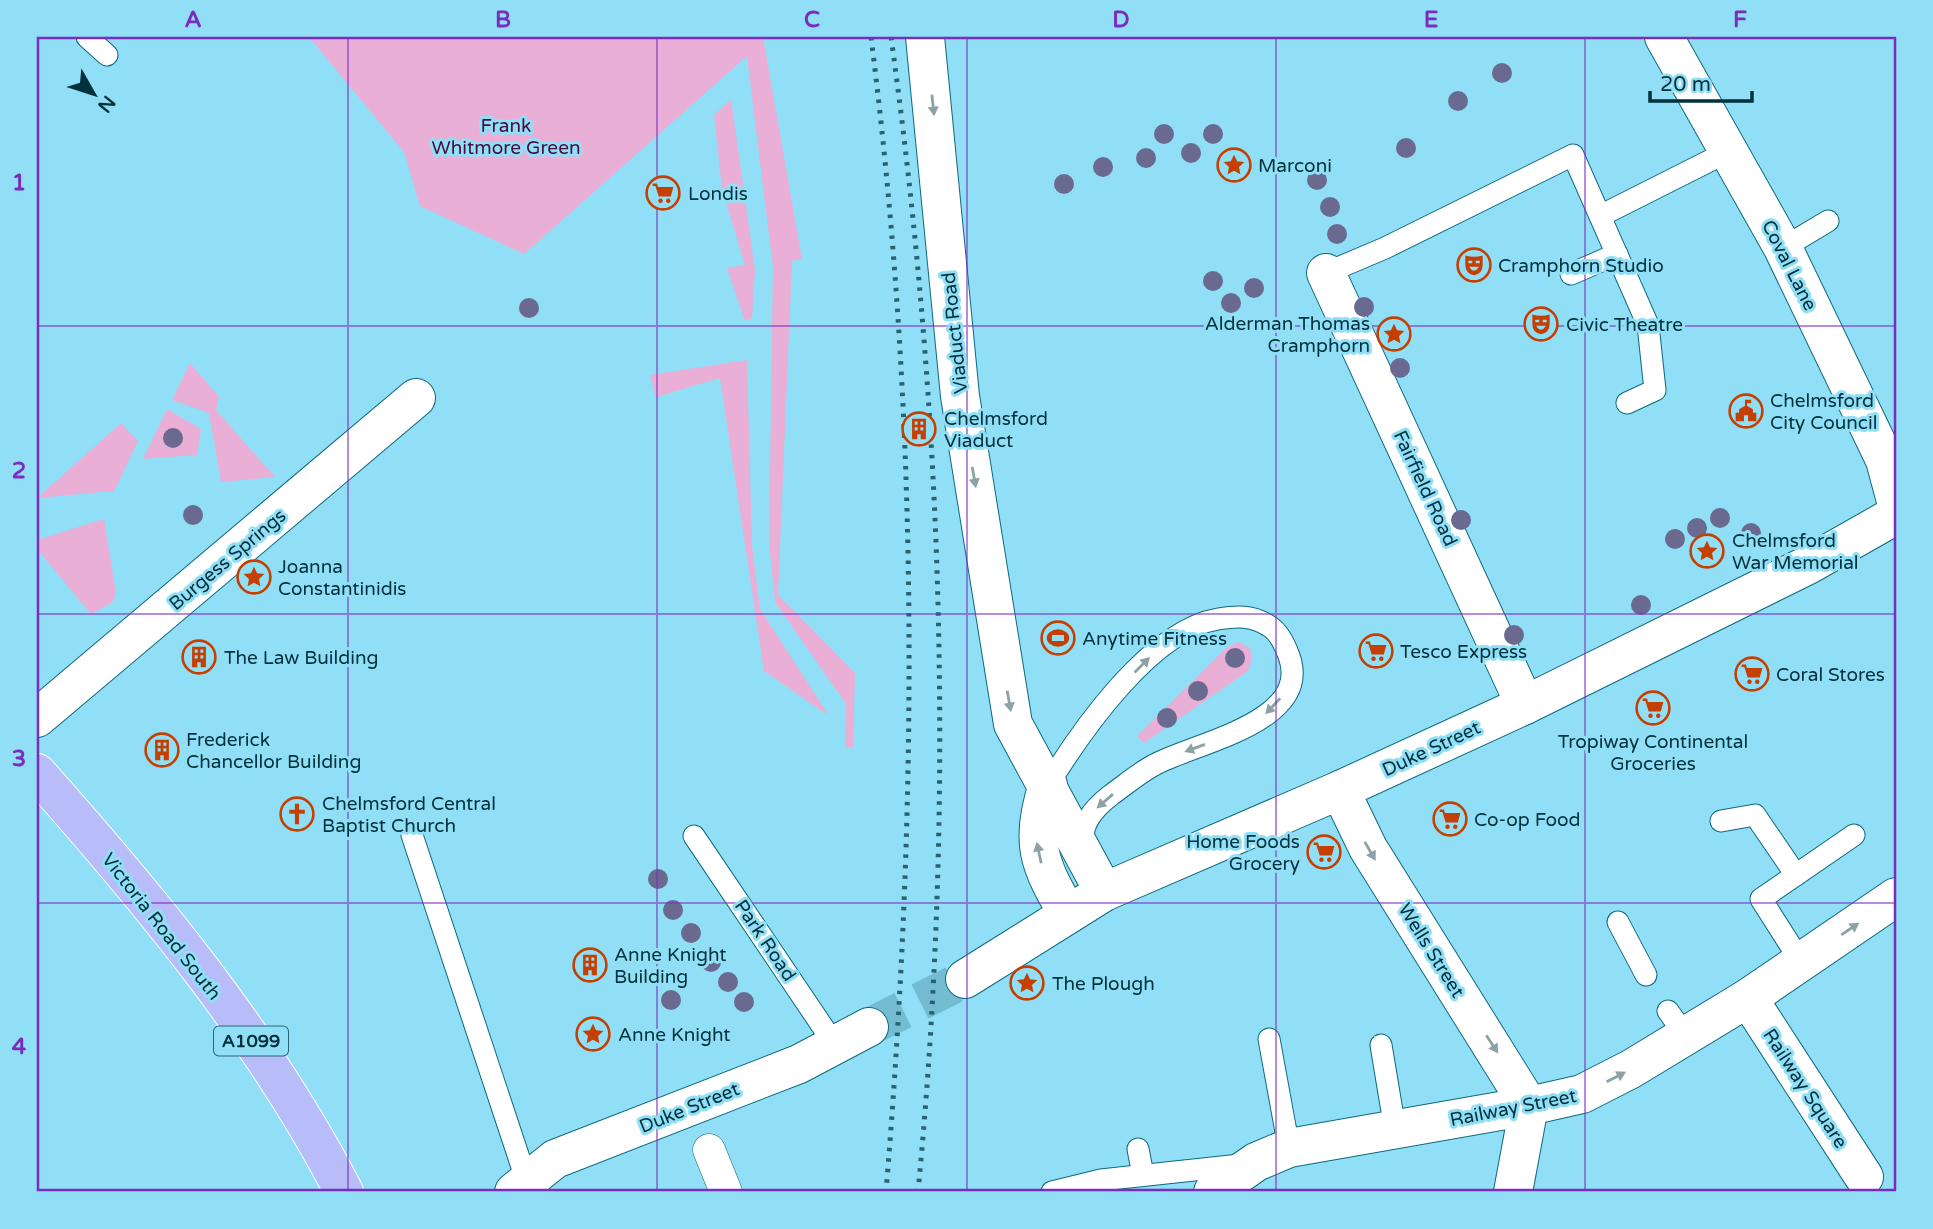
<svg xmlns="http://www.w3.org/2000/svg" width="1933" height="1229" font-family="'Varela Round',sans-serif">
<style>
.green{fill:#eaafd7}
.lines{fill:none;stroke-linecap:round;stroke-linejoin:round}
.minor-tunnel{stroke:#73bcd1;stroke-width:38;stroke-dasharray:38 19;stroke-linecap:butt}
.service-casing{stroke:#0d697e;stroke-width:23}
.pedestrian-casing{stroke:#0d697e;stroke-width:33}
.minor-casing{stroke:#0d697e;stroke-width:40}
.primary-casing{stroke:#fff;stroke-width:40}
.service{stroke:#fff;stroke-width:21}
.pedestrian{stroke:#fff;stroke-width:32}
.minor{stroke:#fff;stroke-width:38}
.primary{stroke:#b8bdfa;stroke-width:38}
.rail{stroke:#296372;stroke-width:5;stroke-dasharray:3.5 7;stroke-linecap:butt}
.tree{fill:#6a6a91}
.oneway{fill:#8ca2a7}
.grid{fill:none;stroke:#7b2cbf;stroke-width:2;stroke-opacity:0.55}
.labels{text-anchor:middle;stroke-width:6;stroke-linejoin:round;paint-order:stroke}
.shield{fill:#90dff6;stroke:#2b6574;stroke-width:2}
.shield-label{font-size:18px;font-weight:bold;fill:#00313c}
.park-label{font-size:19px;fill:#4b0b3e;stroke:#90dff6}
.poi-label{font-size:19px;fill:#00313c;stroke:#90dff6;text-anchor:start}
.street-label{font-size:19px;fill:#00313c;stroke:#90dff6}
.neatline{fill:none;stroke:#7b2cbf;stroke-width:2.5}
.grid-label{font-size:23px;text-anchor:middle;font-weight:bold;fill:#7b2cbf}
</style>
<rect width="100%" height="100%" fill="#90dff6"/>
<g class="green">
<polygon points="309,37 763,37 802,259 792,261 778,595 855,673 853,747 845,747 846,704 775,602 769,542 773,267 747,56 524,254 420,206 404,152"/>
<polygon points="731,99 755,270 752,318 745,321 727,268 745,265 722,189 714,115"/>
<polygon points="747,360 752,545 760,609 829,716 764,671 720,378 656,397 650,375"/>
<polygon points="190,363 219,397 216,410 275,477 221,482 209,413 172,400"/>
<polygon points="167,409 201,429 197,455 143,459"/>
<polygon points="121,423 138,441 114,491 37,498"/>
<polygon points="104,519 116,593 113,602 91,614 37,549 37,540"/>
<polygon points="1238,642 1250,648 1252,659 1248,671 1144,743 1137,736 1226,648"/>
</g>
<g class="lines">
<polyline class="minor-tunnel" points="869,1027 965,979"/>
<defs>
<g id="service">
<polyline points="87,37 107,55"/>
<polyline points="1600,216 1729,151"/>
<polyline points="1783,248 1828,221"/>
<polyline points="1326,273 1385,248 1573,155 1648,325 1655,390 1627,403"/>
<polyline points="1571,274 1617,254"/>
<path d="M1048,785c33,-54 103,-155 170,-166 19,-3 34,-4 51,7 10,6 16,19 20,30 24,67 -96,87 -135,109 -15,8 -29,20 -43,30 -18,14 -31,29 -28,52"/>
<polyline points="1721,821 1755,815 1796,875"/>
<polyline points="412,835 527,1182"/>
<polyline points="694,836 835,1045"/>
<polyline points="1618,922 1646,975"/>
<polyline points="1801,962 1761,899 1854,835"/>
<polyline points="1668,1011 1686,1036"/>
<polyline points="1269,1039 1289,1148"/>
<polyline points="1381,1045 1395,1129"/>
<polyline points="1138,1149 1143,1175"/>
<polyline points="1052,1192 1101,1180 1240,1165"/>
</g>
<polyline id="pedestrian" points="709,1150 726,1192"/>
<g id="minor">
<polyline points="925,37 960,396 1013,724 1104,892"/>
<polyline points="1664,37 1783,248 1885,460 1896,501"/>
<polyline points="1326,273 1525,705"/>
<polyline points="37,718 416,398"/>
<path d="M1048,785c-19,57 -9,80 20,129"/>
<polyline points="1340,790 1368,848 1529,1106"/>
<polyline points="965,979 1104,892 1340,790 1525,705 1808,565 1896,515"/>
<polyline points="1748,998 1864,1177"/>
<polyline points="514,1192 555,1159 799,1064 869,1027"/>
<polyline points="1213,1192 1256,1162 1289,1148 1529,1106 1582,1094 1631,1069 1748,998 1896,897"/>
<polyline points="1513,1192 1529,1106"/>
</g>
<path id="primary" d="M37,773c114,128 228,266 307,419"/>
</defs>
<use href="#service" class="service-casing"/>
<use href="#pedestrian" class="pedestrian-casing"/>
<use href="#minor" class="minor-casing"/>
<use href="#primary" class="primary-casing"/>
<use href="#service" class="service"/>
<use href="#pedestrian" class="pedestrian"/>
<use href="#minor" class="minor"/>
<use href="#primary" class="primary"/>
<g class="rail">
<path d="M871,37c49,387 47,766 15,1155"/>
<path d="M891,37c53,382 64,771 27,1155"/>
</g>
</g>
<g class="tree">
<circle cx="1502" cy="73" r="10"/>
<circle cx="1458" cy="101" r="10"/>
<circle cx="1164" cy="134" r="10"/>
<circle cx="1213" cy="134" r="10"/>
<circle cx="1406" cy="148" r="10"/>
<circle cx="1191" cy="153" r="10"/>
<circle cx="1146" cy="158" r="10"/>
<circle cx="1103" cy="167" r="10"/>
<circle cx="1317" cy="180" r="10"/>
<circle cx="1064" cy="184" r="10"/>
<circle cx="1330" cy="207" r="10"/>
<circle cx="1337" cy="234" r="10"/>
<circle cx="1213" cy="281" r="10"/>
<circle cx="1254" cy="288" r="10"/>
<circle cx="1231" cy="303" r="10"/>
<circle cx="1364" cy="307" r="10"/>
<circle cx="529" cy="308" r="10"/>
<circle cx="1400" cy="368" r="10"/>
<circle cx="173" cy="438" r="10"/>
<circle cx="193" cy="515" r="10"/>
<circle cx="1720" cy="518" r="10"/>
<circle cx="1461" cy="520" r="10"/>
<circle cx="1697" cy="528" r="10"/>
<circle cx="1751" cy="533" r="10"/>
<circle cx="1675" cy="539" r="10"/>
<circle cx="1641" cy="605" r="10"/>
<circle cx="1514" cy="635" r="10"/>
<circle cx="1235" cy="658" r="10"/>
<circle cx="1198" cy="691" r="10"/>
<circle cx="1167" cy="718" r="10"/>
<circle cx="658" cy="879" r="10"/>
<circle cx="673" cy="910" r="10"/>
<circle cx="691" cy="933" r="10"/>
<circle cx="711" cy="962" r="10"/>
<circle cx="728" cy="982" r="10"/>
<circle cx="671" cy="1000" r="10"/>
<circle cx="744" cy="1002" r="10"/>
</g>
<defs><path id="oneway-solid" d="M-6-.8H1V-3.2L6.5 0L1 3.2V.8H-6Z" transform="scale(1.75)"/></defs>
<g class="oneway">
<use href="#oneway-solid" transform="translate(933 105) rotate(84)"/>
<use href="#oneway-solid" transform="translate(974 477) rotate(80)"/>
<use href="#oneway-solid" transform="translate(1142 665) rotate(-45)"/>
<use href="#oneway-solid" transform="translate(1009 701) rotate(80)"/>
<use href="#oneway-solid" transform="translate(1273 706) rotate(133)"/>
<use href="#oneway-solid" transform="translate(1195 748) rotate(160)"/>
<use href="#oneway-solid" transform="translate(1105 801) rotate(139)"/>
<use href="#oneway-solid" transform="translate(1370 851) rotate(60)"/>
<use href="#oneway-solid" transform="translate(1039 853) rotate(-102)"/>
<use href="#oneway-solid" transform="translate(1850 929) rotate(-34)"/>
<use href="#oneway-solid" transform="translate(1492 1044) rotate(57)"/>
<use href="#oneway-solid" transform="translate(1616 1077) rotate(-27)"/>
</g>
<path class="grid" d="M348,37v1155M657,37v1155M967,37v1155M1276,37v1155M1585,37v1155M37,326h1859M37,614h1859M37,903h1859"/>
<defs>
<symbol id="sight-ring" viewBox="-11 -11 22 22"><circle r="9.5" fill="#90dff6" stroke="#c53f01" stroke-width="1.5"/><path d="M0-6L1.8-2.2L6-1.7L2.9 1.2L3.7 5.4L0 3.3L-3.7 5.4L-2.9 1.2L-6-1.7L-1.8-2.2Z" fill="#c53f01"/></symbol>
<symbol id="supermarket-ring" viewBox="-11 -11 22 22"><circle r="9.5" fill="#90dff6" stroke="#c53f01" stroke-width="1.5"/><path d="M-6-5.5h2.5l.6 2H6L4.5 2H-2.5L-4.4-4H-6ZM-1.5 3.2a1.3 1.3 0 1 0 .1 0ZM3 3.2a1.3 1.3 0 1 0 .1 0Z" fill="#c53f01"/></symbol>
<symbol id="theatre-ring" viewBox="-11 -11 22 22"><circle r="9.5" fill="#90dff6" stroke="#c53f01" stroke-width="1.5"/><path d="M-5-5.5Q0-4 5-5.5V0Q5 5 0 6Q-5 5-5 0ZM-3.3-2.5H-1v1.5H-3.3ZM1-2.5H3.3v1.5H1ZM-2.8 1Q0 5.5 2.8 1Z" fill="#c53f01"/></symbol>
<symbol id="civic-ring" viewBox="-11 -11 22 22"><circle r="9.5" fill="#90dff6" stroke="#c53f01" stroke-width="1.5"/><path d="M-.6-6.5H3V-4.5H.6V-3L4-1V1h2V6H-6V1h2V-1L-.6-3ZM-1.2 2.5V6h2.4V2.5Z" fill="#c53f01"/></symbol>
<symbol id="building-ring" viewBox="-11 -11 22 22"><circle r="9.5" fill="#90dff6" stroke="#c53f01" stroke-width="1.5"/><path d="M-4-6H4V6H1V3H-1V6H-4ZM-2.5-4.3h1.7v1.8h-1.7ZM.8-4.3h1.7v1.8H.8ZM-2.5-1h1.7V.8h-1.7ZM.8-1h1.7V.8H.8Z" fill="#c53f01"/></symbol>
<symbol id="stadium-ring" viewBox="-11 -11 22 22"><circle r="9.5" fill="#90dff6" stroke="#c53f01" stroke-width="1.5"/><path d="M0-5a6.5 5 0 1 0 0 10a6.5 5 0 1 0 0-10ZM-3.5-1.8h7v3.6h-7Z" fill="#c53f01"/></symbol>
<symbol id="church-ring" viewBox="-11 -11 22 22"><circle r="9.5" fill="#90dff6" stroke="#c53f01" stroke-width="1.5"/><path d="M-1.2-6h2.4v3.5h3.3v2.4h-3.3V6h-2.4V-.1h-3.3v-2.4h3.3Z" fill="#c53f01"/></symbol>
</defs>
<g fill-rule="evenodd">
<use href="#sight-ring" x="1215" y="146" width="38" height="38"/>
<use href="#supermarket-ring" x="644" y="174" width="38" height="38"/>
<use href="#theatre-ring" x="1455" y="246" width="38" height="38"/>
<use href="#theatre-ring" x="1522" y="305" width="38" height="38"/>
<use href="#sight-ring" x="1375" y="315" width="38" height="38"/>
<use href="#civic-ring" x="1727" y="392" width="38" height="38"/>
<use href="#building-ring" x="900" y="410" width="38" height="38"/>
<use href="#sight-ring" x="1688" y="532" width="38" height="38"/>
<use href="#sight-ring" x="235" y="558" width="38" height="38"/>
<use href="#stadium-ring" x="1039" y="619" width="38" height="38"/>
<use href="#supermarket-ring" x="1357" y="632" width="38" height="38"/>
<use href="#building-ring" x="180" y="638" width="38" height="38"/>
<use href="#supermarket-ring" x="1733" y="655" width="38" height="38"/>
<use href="#supermarket-ring" x="1634" y="689" width="38" height="38"/>
<use href="#building-ring" x="143" y="731" width="38" height="38"/>
<use href="#church-ring" x="278" y="795" width="38" height="38"/>
<use href="#supermarket-ring" x="1431" y="800" width="38" height="38"/>
<use href="#supermarket-ring" x="1305" y="833" width="38" height="38"/>
<use href="#building-ring" x="571" y="946" width="38" height="38"/>
<use href="#sight-ring" x="1008" y="964" width="38" height="38"/>
<use href="#sight-ring" x="574" y="1015" width="38" height="38"/>
</g>
<g class="labels">
<rect class="shield" x="214" y="1026.5" width="74" height="29" rx="5"/>
<g class="shield-label">
<text x="251" y="1047">A1099</text>
</g>
<g class="park-label">
<text x="506" y="132">Frank<tspan x="506" dy="22">Whitmore Green</tspan></text>
</g>
<g class="poi-label">
<text x="1258" y="172">Marconi</text>
<text x="688" y="200">Londis</text>
<text x="1498" y="272">Cramphorn Studio</text>
<text x="1370" y="330" text-anchor="end">Alderman Thomas<tspan x="1370" dy="22">Cramphorn</tspan></text>
<text x="1566" y="331">Civic Theatre</text>
<text x="1770" y="407">Chelmsford<tspan x="1770" dy="22">City Council</tspan></text>
<text x="944" y="425">Chelmsford<tspan x="944" dy="22">Viaduct</tspan></text>
<text x="1732" y="547">Chelmsford<tspan x="1732" dy="22">War Memorial</tspan></text>
<text x="278" y="573">Joanna<tspan x="278" dy="22">Constantinidis</tspan></text>
<text x="1082" y="645">Anytime Fitness</text>
<text x="1400" y="658">Tesco Express</text>
<text x="224" y="664">The Law Building</text>
<text x="1776" y="681">Coral Stores</text>
<text x="186" y="746">Frederick<tspan x="186" dy="22">Chancellor Building</tspan></text>
<text x="1653" y="748" text-anchor="middle">Tropiway Continental<tspan x="1653" dy="22">Groceries</tspan></text>
<text x="322" y="810">Chelmsford Central<tspan x="322" dy="22">Baptist Church</tspan></text>
<text x="1474" y="826">Co-op Food</text>
<text x="1300" y="848" text-anchor="end">Home Foods<tspan x="1300" dy="22">Grocery</tspan></text>
<text x="614" y="961">Anne Knight<tspan x="614" dy="22">Building</tspan></text>
<text x="1052" y="990">The Plough</text>
<text x="618" y="1041">Anne Knight</text>
</g>
<g class="street-label">
<text transform="translate(1790 265) rotate(63)" y="7">Coval Lane</text>
<text transform="translate(954 333) rotate(-96)" y="7">Viaduct Road</text>
<text transform="translate(1426 488) rotate(65)" y="7">Fairfield Road</text>
<text transform="translate(227 559) rotate(-40)" y="7">Burgess Springs</text>
<text transform="translate(1431 748) rotate(-25)" y="7">Duke Street</text>
<text transform="translate(162 926) rotate(52)" y="7">Victoria Road South</text>
<text transform="translate(766 940) rotate(56)" y="7">Park Road</text>
<text transform="translate(1432 950) rotate(58)" y="7">Wells Street</text>
<text transform="translate(1806 1088) rotate(57)" y="7">Railway Square</text>
<text transform="translate(689 1107) rotate(-22)" y="7">Duke Street</text>
<text transform="translate(1513 1107) rotate(-11)" y="7">Railway Street</text>
</g>
</g>
<rect width="1933" height="1229" fill="none" stroke="#90dff6" stroke-width="77"/>
<g transform="translate(94 94) rotate(129)" stroke="#90dff6" stroke-width="5" paint-order="stroke">
<path d="M0-5L12 26L0 18L-12 26Z" fill="#00313c"/>
<text y="-10" font-size="19" font-weight="bold" text-anchor="middle" fill="#00313c">N</text>
</g>
<path d="M1650 91v10h102v-10" fill="none" stroke="#00313c" stroke-width="3.5"/>
<text x="1660" y="91" font-size="21" fill="#00313c" stroke="#90dff6" stroke-width="5" paint-order="stroke">20 m</text>
<rect x="38" y="38" width="1857" height="1152" class="neatline"/>
<g class="grid-label">
<text x="193" y="27">A</text>
<text x="503" y="27">B</text>
<text x="812" y="27">C</text>
<text x="1121" y="27">D</text>
<text x="1431" y="27">E</text>
<text x="1740" y="27">F</text>
<text x="19" y="190">1</text>
<text x="19" y="478">2</text>
<text x="19" y="766">3</text>
<text x="19" y="1054">4</text>
</g>
</svg>
